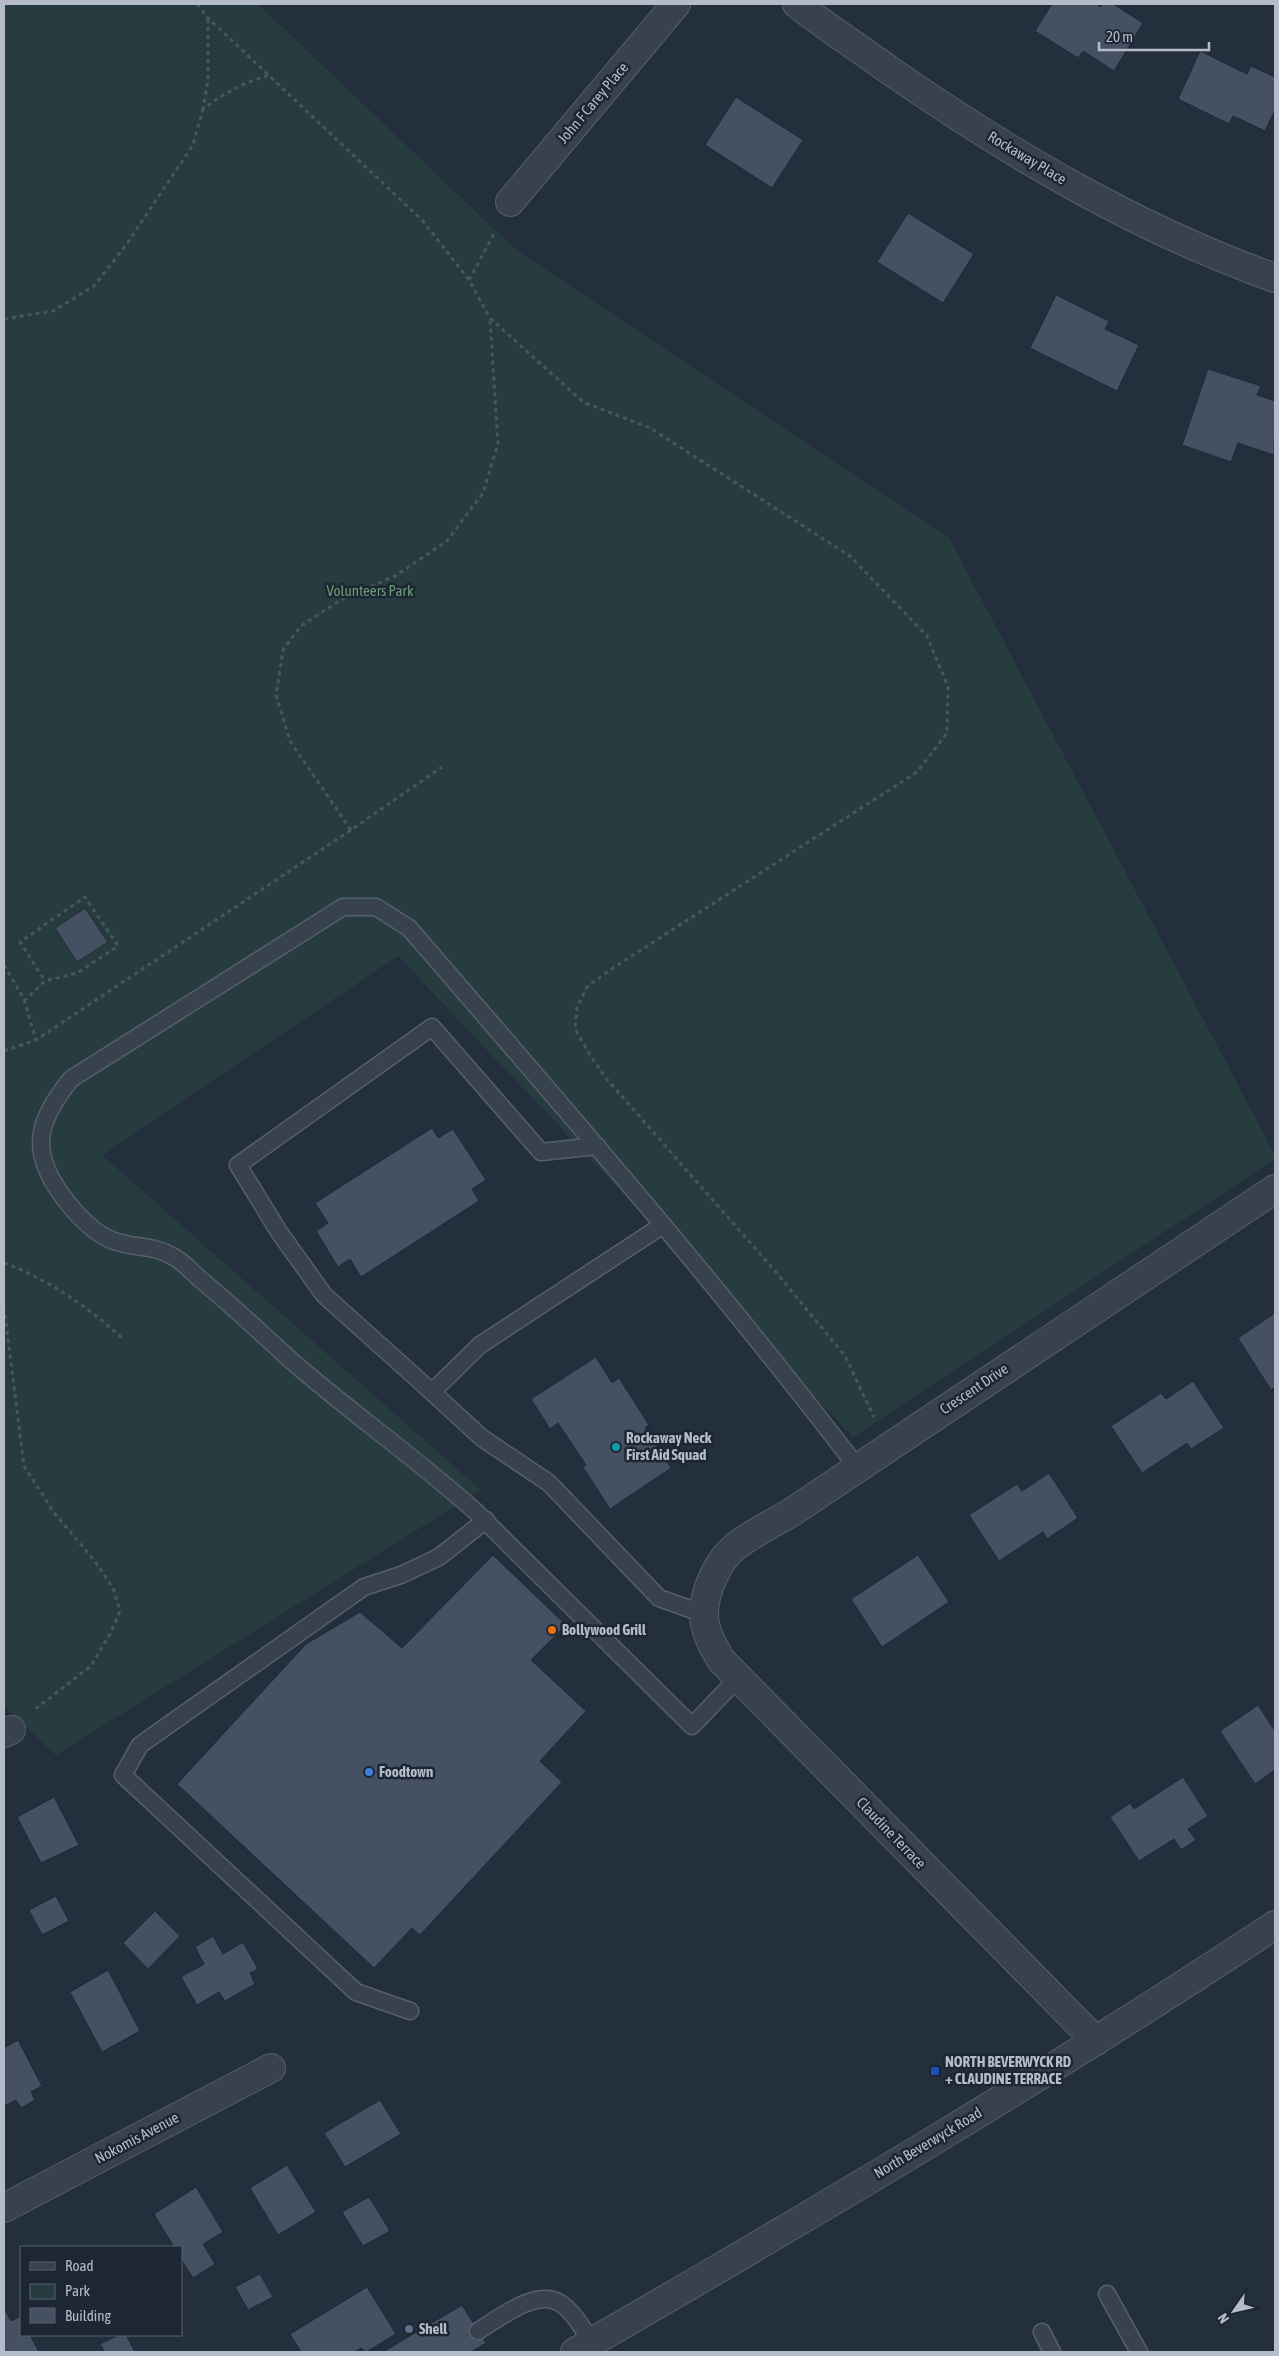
<svg xmlns="http://www.w3.org/2000/svg" width="1279" height="2356" font-family="'Asap Condensed',sans-serif">
<style>
.green{fill:#263c3f}
.building{fill:#455162;stroke:#1f2835}
.lines{fill:none;stroke-linecap:round;stroke-linejoin:round}
.service-casing{stroke:#565f6c;stroke-width:19}
.minor-casing{stroke:#565f6c;stroke-width:30}
.tertiary-casing{stroke:#565f6c;stroke-width:30}
.path{stroke:#44595c;stroke-width:3;stroke-dasharray:4 4;stroke-linecap:butt}
.service{stroke:#38414e;stroke-width:16}
.minor{stroke:#38414e;stroke-width:28}
.tertiary{stroke:#38414e;stroke-width:28}
.culture-dot{fill:#0f9aa8;stroke:#1d2633;stroke-width:2}
.food-dot{fill:#e8710a;stroke:#1d2633;stroke-width:2}
.shop-dot{fill:#3f7fe0;stroke:#1d2633;stroke-width:2}
.transit-dot{fill:#1a4fb4;stroke:#1d2633;stroke-width:2}
.service-dot{fill:#5c6f8a;stroke:#1d2633;stroke-width:2}
.labels{text-anchor:middle;stroke-width:5;stroke-linejoin:round;paint-order:stroke}
.street-label{font-size:15px;fill:#b4bcc9;stroke:#1d2633}
.park-label{font-size:15px;fill:#6b9a76;stroke:#1d2633}
.poi-label{font-size:15px;font-weight:bold;fill:#b4bcc9;stroke:#1d2633;text-anchor:start}
</style>
<rect width="100%" height="100%" fill="#242f3e"/>
<polygon class="green" points="4,4 258,4 515,249 949,538 1275,1155 1275,1159 853,1437 398,956 102,1155 481,1490 56,1755 4,1707"/>
<g class="building">
<polygon points="1052,4 1096,4 1101,7 1103,4 1113,4 1143,23 1114,71 1083,51 1078,58 1035,31"/>
<polygon points="1200,51 1247,74 1251,66 1275,77 1275,110 1265,131 1233,116 1229,124 1178,99"/>
<polygon points="736,97 803,140 772,188 705,145"/>
<polygon points="908,213 974,254 943,303 877,262"/>
<polygon points="1056,295 1109,321 1105,329 1139,345 1117,391 1030,348"/>
<polygon points="1208,369 1261,386 1257,395 1275,401 1274,455 1238,443 1231,462 1182,445"/>
<polygon points="85,908 108,942 77,962 55,928"/>
<polygon points="432,1128 438,1138 453,1129 486,1180 472,1189 479,1201 361,1277 350,1259 338,1267 316,1231 328,1223 315,1203"/>
<polygon points="1275,1313 1275,1387 1271,1390 1238,1338"/>
<polygon points="596,1357 612,1383 619,1378 649,1425 645,1428 671,1468 610,1509 583,1467 586,1465 558,1423 550,1429 531,1399"/>
<polygon points="1193,1381 1224,1428 1191,1449 1187,1443 1142,1473 1111,1426 1161,1393 1166,1399"/>
<polygon points="1049,1473 1078,1518 1047,1539 1043,1532 999,1561 969,1515 1017,1484 1022,1491"/>
<polygon points="493,1555 566,1625 531,1660 586,1711 540,1761 562,1782 420,1935 412,1928 374,1968 177,1784 306,1644 360,1612 402,1648"/>
<polygon points="918,1555 949,1602 882,1647 851,1599"/>
<polygon points="1258,1705 1275,1731 1275,1770 1255,1784 1220,1731"/>
<polygon points="1183,1777 1208,1816 1188,1829 1196,1840 1181,1850 1174,1839 1139,1861 1110,1817 1130,1803 1134,1809"/>
<polygon points="54,1797 79,1845 41,1863 17,1817"/>
<polygon points="56,1896 69,1921 42,1935 29,1910"/>
<polygon points="155,1911 180,1936 148,1969 123,1943"/>
<polygon points="213,1936 223,1954 243,1942 258,1969 250,1973 255,1984 225,2001 219,1992 197,2005 181,1977 204,1964 195,1947"/>
<polygon points="108,1970 140,2031 102,2052 70,1992"/>
<polygon points="18,2040 42,2086 31,2092 35,2100 21,2108 16,2100 4,2106 4,2048"/>
<polygon points="380,2100 401,2134 345,2167 324,2133"/>
<polygon points="287,2165 316,2212 278,2235 250,2188"/>
<polygon points="196,2187 223,2232 203,2244 215,2264 193,2278 181,2259 181,2247 174,2247 154,2214"/>
<polygon points="369,2197 390,2231 363,2246 342,2212"/>
<polygon points="260,2274 273,2297 248,2310 235,2287"/>
<polygon points="367,2287 396,2334 366,2352 361,2348 354,2352 301,2352 290,2334"/>
<polygon points="462,2305 486,2343 471,2352 383,2352"/>
<polygon points="4,2307 11,2321 21,2316 21,2335 30,2335 39,2352 4,2352"/>
<polygon points="119,2335 126,2335 135,2352 105,2352 100,2344"/>
</g>
<g class="lines">
<defs>
<g id="service">
<polyline points="663,1225 480,1345 432,1392 482,1438 549,1483 659,1598 704,1614"/>
<polyline points="432,1392 324,1295 279,1232 238,1165 432,1027 541,1152 597,1146"/>
<path d="M739,1677l-47,49 -217,-215c-58,-52 -122,-97 -181,-148 -31,-28 -61,-57 -93,-83 -9,-8 -18,-19 -29,-24 -18,-11 -39,-8 -58,-15 -22,-8 -40,-29 -53,-47 -33,-46 -22,-75 10,-115l272,-172h33l33,21c153,177 306,353 448,539"/>
<polyline points="410,2011 356,1992 123,1775 140,1745 364,1587 401,1575 439,1557 486,1520"/>
<polyline points="1107,2294 1139,2352"/>
<path d="M478,2331c20,-12 58,-43 82,-28 14,9 23,26 32,40"/>
<polyline points="1042,2332 1052,2352"/>
</g>
<g id="minor">
<path d="M797,4c29,23 62,44 92,66 120,83 248,159 386,208"/>
<polyline points="510,202 676,4"/>
<polyline points="4,1733 11,1730"/>
<path d="M1096,2041l-375,-381c-8,-14 -17,-29 -17,-46 0,-23 14,-54 32,-68 17,-13 38,-23 56,-34l483,-323"/>
<polyline points="4,2208 271,2068"/>
</g>
<path id="tertiary" d="M575,2352c237,-137 472,-276 700,-427"/>
</defs>
<use href="#service" class="service-casing"/>
<use href="#minor" class="minor-casing"/>
<use href="#tertiary" class="tertiary-casing"/>
<g class="path">
<polyline points="197,4 208,18 423,221 469,280 490,318 583,402 650,428 850,556 927,636 948,687 947,733 917,772 610,970 587,987 577,1007 575,1029 587,1050 605,1077 775,1271 845,1356 874,1417"/>
<path d="M208,19v61l-5,29c21,-16 40,-26 66,-34"/>
<polyline points="469,280 495,232"/>
<polyline points="4,319 53,311 94,286 126,245 193,145 203,109"/>
<polyline points="351,830 290,741 276,695 283,650 301,626 342,599 395,576 447,541 483,493 498,444 490,319"/>
<polyline points="4,965 24,999 36,1040"/>
<polyline points="24,1001 45,981 77,973 118,946 85,897 20,942 45,981"/>
<polyline points="4,1051 36,1040 351,830 442,767"/>
<path d="M4,1263c44,16 84,44 118,75"/>
<polyline points="4,1307 24,1466 55,1514 94,1560 113,1588 120,1611 110,1634 91,1666 34,1710"/>
</g>
<use href="#service" class="service"/>
<use href="#minor" class="minor"/>
<use href="#tertiary" class="tertiary"/>
</g>
<circle class="culture-dot" cx="616" cy="1447" r="5"/>
<circle class="food-dot" cx="552" cy="1630" r="5"/>
<circle class="shop-dot" cx="369" cy="1772" r="5"/>
<rect class="transit-dot" x="930" y="2066" width="10" height="10" rx="2.5"/>
<circle class="service-dot" cx="409" cy="2329" r="5"/>
<g class="labels">
<g class="street-label">
<text transform="translate(593 103) rotate(-50)" y="5">John F Carey Place</text>
<text transform="translate(1027 158) rotate(31)" y="5">Rockaway Place</text>
<text transform="translate(974 1389) rotate(-34)" y="5">Crescent Drive</text>
<text transform="translate(891 1833) rotate(46)" y="5">Claudine Terrace</text>
<text transform="translate(137 2138) rotate(-28)" y="5">Nokomis Avenue</text>
<text transform="translate(928 2143) rotate(-31)" y="5">North Beverwyck Road</text>
</g>
<g class="park-label">
<text x="370" y="596">Volunteers Park</text>
</g>
<g class="poi-label">
<text x="626" y="1443">Rockaway Neck<tspan x="626" dy="17">First Aid Squad</tspan></text>
<text x="562" y="1635">Bollywood Grill</text>
<text x="379" y="1777">Foodtown</text>
<text x="945" y="2067">NORTH BEVERWYCK RD<tspan x="945" dy="17">+ CLAUDINE TERRACE</tspan></text>
<text x="419" y="2334">Shell</text>
</g>
</g>
<rect width="1279" height="2356" fill="none" stroke="#b4bcc9" stroke-width="10"/>
<rect x="20" y="2246" width="162" height="90" fill="#1d2633" stroke="#59626f"/>
<rect x="30" y="2262" width="25" height="8" fill="#38414e" stroke="#59626f"/>
<text x="65" y="2271" font-size="15" fill="#b4bcc9">Road</text>
<rect x="30" y="2284" width="25" height="15" fill="#263c3f" stroke="#59626f"/>
<text x="65" y="2296" font-size="15" fill="#b4bcc9">Park</text>
<rect x="30" y="2308" width="25" height="15" fill="#455162" stroke="#59626f"/>
<text x="65" y="2321" font-size="15" fill="#b4bcc9">Building</text>
<g transform="translate(1234 2311) rotate(236)" stroke="#1d2633" stroke-width="4" paint-order="stroke">
<path d="M0-4L9 19L0 12L-9 19Z" fill="#b4bcc9"/>
<text y="-8" font-size="14" font-weight="bold" text-anchor="middle" fill="#b4bcc9">N</text>
</g>
<path d="M1099 42v8h110v-8" fill="none" stroke="#b4bcc9" stroke-width="2.5"/>
<text x="1106" y="42" font-size="15" fill="#b4bcc9" stroke="#1d2633" stroke-width="4" paint-order="stroke">20 m</text>
</svg>
